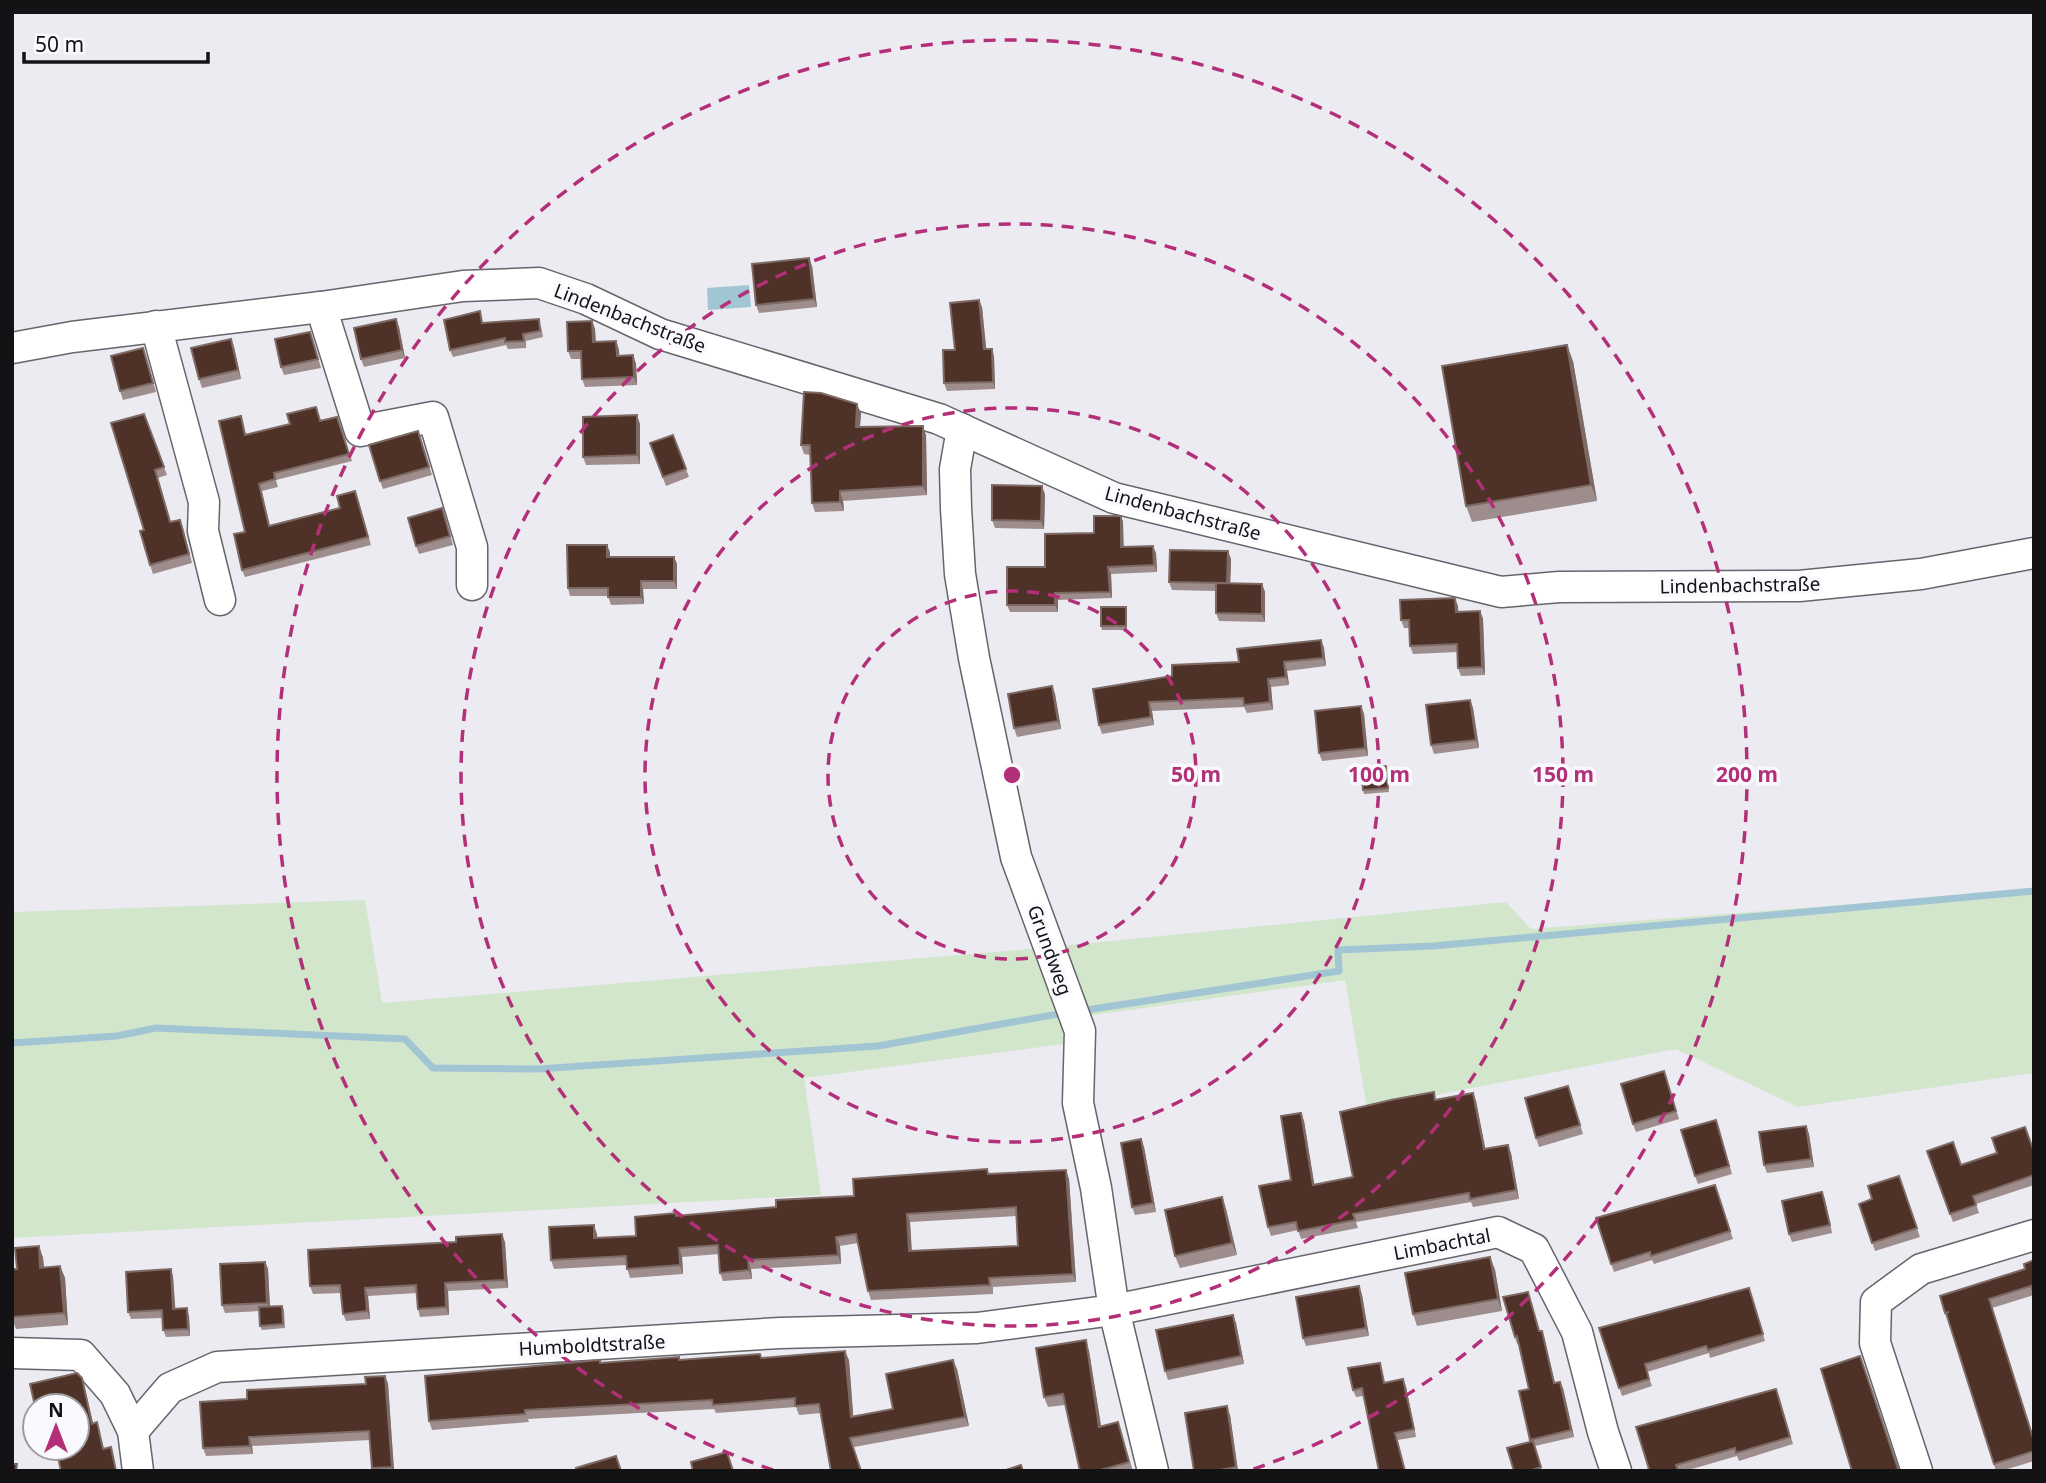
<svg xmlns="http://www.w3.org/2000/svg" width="2046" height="1483" font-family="'Noto Sans',sans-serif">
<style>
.green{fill:#d2e6cc}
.water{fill:#a1c5d3}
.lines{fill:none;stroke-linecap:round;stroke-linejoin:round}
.stream{stroke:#a1c5d3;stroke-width:7}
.minor-casing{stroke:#65656b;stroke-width:33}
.minor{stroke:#fff;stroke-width:30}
.wall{fill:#9d8e8d;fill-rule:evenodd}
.shaded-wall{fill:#7d6a65}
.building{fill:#4e3228;stroke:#7d6a65;stroke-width:2;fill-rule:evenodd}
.ring{fill:none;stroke:#b33079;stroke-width:3.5;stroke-dasharray:12 9}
.labels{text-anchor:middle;stroke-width:7;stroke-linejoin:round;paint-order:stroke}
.street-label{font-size:19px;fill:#131315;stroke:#f9f9fe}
.centre{fill:#b33079;stroke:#f9f9fe;stroke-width:3.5}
.ring-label{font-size:21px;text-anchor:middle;font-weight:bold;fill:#b33079;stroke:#f9f9fe;stroke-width:7;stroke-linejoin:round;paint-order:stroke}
</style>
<rect width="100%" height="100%" fill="#ecebf2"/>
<polygon class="green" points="2034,890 2034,1073 1798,1107 1676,1049 1367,1108 1345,980 1086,1016 1087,1041 804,1078 821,1195 12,1238 12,912 365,900 382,1003 1029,949 1506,902 1531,929"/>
<polygon class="water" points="749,285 751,307 708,310 707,288"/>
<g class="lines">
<g class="stream">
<polyline points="1080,1011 1339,971 1338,950 1433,946 2034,891"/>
<polyline points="12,1043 117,1036 156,1028 405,1039 433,1068 538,1069 878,1046 1064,1013"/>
</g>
<defs>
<g id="minor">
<polyline points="321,307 360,431 433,417 472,547 472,585"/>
<polyline points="156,326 204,502 203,531 220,600"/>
<polyline points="12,348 72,337 321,307 463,286 539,283 586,299 660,334 939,419 1114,498 1501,592 1559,587 1799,586 1921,574 2034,553"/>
<polyline points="962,429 955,469 956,508 960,574 974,658 1016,857 1080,1031 1078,1103 1096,1188 1114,1310 1153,1471"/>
<polyline points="12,1353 81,1355 115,1394 133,1431"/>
<polyline points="138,1471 133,1431 170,1388 217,1367 780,1333 977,1328 1114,1310 1498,1232 1534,1249 1577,1332 1603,1432 1616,1471"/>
<polyline points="1917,1471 1875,1343 1876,1302 1921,1269 2034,1235"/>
</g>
</defs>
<use href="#minor" class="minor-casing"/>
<use href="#minor" class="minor"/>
</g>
<g class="wall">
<polygon points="812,266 817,307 759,313 756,305"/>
<polygon points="982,307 986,349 994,356 995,389 947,391 944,383 955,350"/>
<polygon points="480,311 483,323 541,326 543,337 526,341 526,348 508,349 506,345 453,357 450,350"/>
<polygon points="592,321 595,329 596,342 616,341 619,350 619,356 633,355 636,364 637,385 585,387 582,379 581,359 571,359 568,351"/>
<polygon points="399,327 405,358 364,367 361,359"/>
<polygon points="313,340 321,368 284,375 281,367"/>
<polygon points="234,347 241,379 202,388 199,379"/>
<polygon points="146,356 156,392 123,400 120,391"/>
<polygon points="1573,361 1597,501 1472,522 1466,506"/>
<polygon points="861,413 860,427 926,435 927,495 843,501 844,511 815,512 812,503 810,455 804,454 801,445"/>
<polygon points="144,414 167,475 158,478 171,522 183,528 192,563 153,574 150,565 144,530"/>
<polygon points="319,415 321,421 337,417 352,461 276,480 278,487 262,491 270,526 340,508 358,499 371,545 245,577 242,570 245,532 241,416 246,434 290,424"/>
<polygon points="640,424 640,464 586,465 583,457"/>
<polygon points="418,431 432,475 383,489 380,481"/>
<polygon points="673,435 689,477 666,486 650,443"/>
<polygon points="1045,494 1044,529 995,528 992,520"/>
<polygon points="445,516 453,545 419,554 416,546"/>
<polygon points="1121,516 1123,522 1123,547 1156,553 1157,572 1111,574 1112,598 1058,600 1058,612 1010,612 1007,605 1045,567 1094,533"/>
<polygon points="610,552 610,557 674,557 677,564 677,589 643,589 644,604 611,605 608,596 570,596 568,588"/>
<polygon points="1231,559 1230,583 1262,584 1265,592 1265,622 1219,621 1216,613 1216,591 1172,590 1169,582"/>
<polygon points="1458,606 1458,612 1480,611 1483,619 1485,675 1461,676 1458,668 1458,652 1413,654 1410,646 1409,628 1404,628 1401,620"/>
<polygon points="1127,612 1127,630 1102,630 1101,626"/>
<polygon points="1321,640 1324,648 1326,666 1287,671 1289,685 1271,687 1273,710 1247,713 1244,707 1152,711 1154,725 1102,734 1099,725 1172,676 1239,662"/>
<polygon points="1052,686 1055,694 1061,729 1017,737 1014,728"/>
<polygon points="1470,700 1473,708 1479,748 1434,754 1431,745"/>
<polygon points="1361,706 1364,714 1368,756 1322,761 1319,753"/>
<polygon points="1387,770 1389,792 1364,794 1363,790"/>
<polygon points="1664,1071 1679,1119 1636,1132 1633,1124"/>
<polygon points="1568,1086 1583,1134 1539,1147 1536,1138"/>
<polygon points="1473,1093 1476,1101 1485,1149 1511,1153 1519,1199 1473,1207 1471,1202 1356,1222 1358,1228 1301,1239 1298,1230 1271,1236 1268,1227 1291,1180 1301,1113 1304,1121 1314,1185 1353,1177 1436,1099"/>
<polygon points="1806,1126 1809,1134 1814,1167 1767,1173 1764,1165"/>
<polygon points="1719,1128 1732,1174 1698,1184 1695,1176"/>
<polygon points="1144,1147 1156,1212 1135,1215 1132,1207"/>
<polygon points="1927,1151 1961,1165 2034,1152 2034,1185 1976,1204 1979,1213 1953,1222"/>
<path d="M989,1174l80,5 7,103 -83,5v7l-122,6 -3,-9 -10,-48 -18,3 1,18 -90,5 1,10 -29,2 -3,-8 -1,-19 -37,3 1,17 -53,4 -4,-13 -72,4 -3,-9 46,-26v4l39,-2 41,-20 99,-9 78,-11zM1017,1216l1,30 -106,5 -2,-29z"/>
<polygon points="1899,1176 1920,1237 1875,1251 1859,1204 1872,1199"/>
<polygon points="1715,1185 1733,1239 1654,1264 1652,1260 1614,1272 1596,1218"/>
<polygon points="1822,1192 1825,1200 1832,1233 1792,1242 1789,1234"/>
<polygon points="1226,1209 1237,1255 1180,1268 1175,1256"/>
<polygon points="505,1242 508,1288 448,1291 449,1315 420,1317 418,1309 417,1293 368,1296 370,1319 346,1321 343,1314 341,1293 313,1294 310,1286"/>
<polygon points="39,1246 43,1258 44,1267 60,1266 65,1278 68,1325 16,1329 12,1319 12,1269 17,1269"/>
<polygon points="1490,1257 1495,1270 1502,1311 1417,1326 1413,1314"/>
<polygon points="265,1262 268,1269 270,1306 282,1306 284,1310 285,1328 262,1330 260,1326 259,1311 225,1313 222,1305"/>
<polygon points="171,1269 173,1277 175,1309 189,1316 190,1336 166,1337 163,1330 162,1318 131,1319 128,1312"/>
<polygon points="2025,1269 2034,1295 1992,1308 2034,1440 2034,1461 2001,1471 1996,1471 1949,1321 1945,1313"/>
<polygon points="1359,1286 1362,1295 1369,1336 1306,1346 1303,1338"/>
<polygon points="1751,1295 1765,1341 1710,1358 1709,1353 1647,1372 1652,1386 1622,1396 1599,1328"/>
<polygon points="1236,1323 1244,1364 1168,1380 1165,1371"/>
<polygon points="1539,1331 1544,1337 1555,1383 1563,1388 1574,1437 1535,1446 1542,1471 1514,1471 1531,1442 1519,1391 1529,1389 1519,1343 1517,1344 1515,1337"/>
<polygon points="1089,1351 1101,1427 1118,1422 1133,1471 1080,1471 1065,1405 1048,1407 1044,1397"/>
<polygon points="760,1354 762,1358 849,1360 853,1416 893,1409 957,1369 969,1426 854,1447 821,1413 799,1415 796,1407 716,1413 714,1409 528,1419 529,1422 432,1430 429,1421 600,1360 601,1363 679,1357 680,1360"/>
<polygon points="1380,1363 1385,1383 1403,1379 1406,1387 1416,1437 1398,1440 1363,1396 1356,1397 1353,1390"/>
<polygon points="385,1376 388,1384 394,1471 373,1471 370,1440 252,1446 253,1454 206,1456 203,1448"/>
<polygon points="1779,1397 1793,1444 1739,1461 1737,1456 1685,1471 1644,1471 1649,1469"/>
<polygon points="1230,1415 1238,1471 1194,1471"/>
</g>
<g class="shaded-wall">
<polygon points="809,258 812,266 817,307 814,299"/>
<polygon points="979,300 982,307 987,356 984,349"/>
<polygon points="396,319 399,327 405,358 402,350"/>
<polygon points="592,321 595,329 596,350 593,342"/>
<polygon points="231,339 234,347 241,379 238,370"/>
<polygon points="616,341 619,350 620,364 617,356"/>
<polygon points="1567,345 1573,361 1597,501 1591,485"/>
<polygon points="992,349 994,356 995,389 993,382"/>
<polygon points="633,355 636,364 637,385 634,377"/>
<polygon points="857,404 861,413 859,436 856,427"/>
<polygon points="637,415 640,424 640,464 637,455"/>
<polygon points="923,426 926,435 927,495 923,486"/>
<polygon points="1042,486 1045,494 1044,529 1041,521"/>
<polygon points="840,491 843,501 844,511 840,502"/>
<polygon points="1121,516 1123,522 1124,554 1121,547"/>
<polygon points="607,545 610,552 610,565 607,557"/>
<polygon points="1153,546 1156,553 1157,572 1154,565"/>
<polygon points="1228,551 1231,559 1230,591 1227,583"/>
<polygon points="674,557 677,564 677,589 674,581"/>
<polygon points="1108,567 1111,574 1112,598 1110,592"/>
<polygon points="641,581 643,589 644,604 641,597"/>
<polygon points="1262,584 1265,592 1265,622 1262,614"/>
<polygon points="1055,593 1058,600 1058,612 1055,605"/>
<polygon points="1455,598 1458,606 1459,620 1456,612"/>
<polygon points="1126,607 1127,612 1127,630 1126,626"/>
<polygon points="1480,611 1483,619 1485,675 1482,667"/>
<polygon points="1321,640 1324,648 1326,666 1323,658"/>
<polygon points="1284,662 1287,671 1289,685 1286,677"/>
<polygon points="1268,679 1271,687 1273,710 1270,702"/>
<polygon points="1052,686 1055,694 1061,729 1058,721"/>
<polygon points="1470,700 1473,708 1479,748 1476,740"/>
<polygon points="1149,702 1152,711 1154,725 1151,717"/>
<polygon points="1361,706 1364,714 1368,756 1365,748"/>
<polygon points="1473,1093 1476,1101 1487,1157 1484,1149"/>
<polygon points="1301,1113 1304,1121 1316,1194 1313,1185"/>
<polygon points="1806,1126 1809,1134 1814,1167 1811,1159"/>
<polygon points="1141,1139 1144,1147 1156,1212 1153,1203"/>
<polygon points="1508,1145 1511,1153 1519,1199 1516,1190"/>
<polygon points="1066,1170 1069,1179 1076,1282 1073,1274"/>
<polygon points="1822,1192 1825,1200 1832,1233 1830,1225"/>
<polygon points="1222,1197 1226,1209 1237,1255 1232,1243"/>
<polygon points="907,1214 910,1222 912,1260 909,1251"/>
<polygon points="594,1225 597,1234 598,1247 594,1238"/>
<polygon points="502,1234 505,1242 508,1288 505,1280"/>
<polygon points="836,1237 840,1246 841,1264 838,1255"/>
<polygon points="39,1246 43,1258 45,1280 40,1268"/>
<polygon points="679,1248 682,1257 683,1274 680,1265"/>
<polygon points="1490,1257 1495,1270 1502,1311 1498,1299"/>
<polygon points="748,1260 751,1269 752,1279 749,1270"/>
<polygon points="265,1262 268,1269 270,1310 267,1303"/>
<polygon points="60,1266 65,1278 68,1325 64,1313"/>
<polygon points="171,1269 173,1277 176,1317 173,1309"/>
<polygon points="445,1283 448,1291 449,1315 446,1307"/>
<polygon points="1359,1286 1362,1295 1369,1336 1366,1328"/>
<polygon points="365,1288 368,1296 370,1319 367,1311"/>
<polygon points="187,1308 189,1316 190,1336 188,1329"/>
<polygon points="1233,1315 1236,1323 1244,1364 1241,1356"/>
<polygon points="1086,1340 1089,1351 1103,1438 1099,1427"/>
<polygon points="845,1351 849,1360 854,1426 851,1417"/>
<polygon points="953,1360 957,1369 969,1426 965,1417"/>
<polygon points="385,1376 388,1384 394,1471 393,1471 392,1467"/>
<polygon points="82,1378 84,1385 95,1431 92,1424"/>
<polygon points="1403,1379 1406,1387 1416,1437 1414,1429"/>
<polygon points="1560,1382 1563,1388 1574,1437 1571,1430"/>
<polygon points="1227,1406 1230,1415 1238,1471 1236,1467"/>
<polygon points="249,1437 252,1446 253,1454 250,1446"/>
</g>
<g class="building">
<polygon points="809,258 814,299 756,305 752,264"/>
<polygon points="979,300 984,349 992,349 993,382 944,383 943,350 955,350 950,303"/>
<polygon points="480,311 482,323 539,319 540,331 523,334 524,341 505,342 505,338 450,350 444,320"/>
<polygon points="396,319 402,350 361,359 354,328"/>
<polygon points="592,321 593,342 616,341 617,356 633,355 634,377 582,379 581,351 568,351 567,322"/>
<polygon points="310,332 318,359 281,367 275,339"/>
<polygon points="231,339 238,370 199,379 191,348"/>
<polygon points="1567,345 1591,485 1466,506 1442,366"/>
<polygon points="143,348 153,383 120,391 111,356"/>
<polygon points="804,392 821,393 857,404 856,427 923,426 923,486 840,491 840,502 812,503 810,445 801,445"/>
<polygon points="316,407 320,421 337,417 349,454 274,473 275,479 259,484 269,526 340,508 337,496 355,491 368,537 242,570 234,534 245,532 219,421 241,416 245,435 290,424 287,414"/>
<polygon points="144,414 164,467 155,470 170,522 180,520 189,554 150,565 140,531 144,530 111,423"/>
<polygon points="637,415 637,455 583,457 583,417"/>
<polygon points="418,431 429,467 380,481 369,445"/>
<polygon points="673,435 686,469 663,477 650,443"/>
<polygon points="992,485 1042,486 1041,521 992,520"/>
<polygon points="442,508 450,536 416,546 408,518"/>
<polygon points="1094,516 1121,516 1121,547 1153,546 1154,565 1108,567 1110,592 1055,593 1055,605 1007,605 1007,567 1045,567 1045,534 1094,533"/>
<polygon points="567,545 607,545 607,557 674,557 674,581 641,581 641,597 608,597 608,588 568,588"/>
<polygon points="1170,550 1228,551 1227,583 1169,582"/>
<polygon points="1216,583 1262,584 1262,614 1216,613"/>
<polygon points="1455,598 1456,612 1480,611 1482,667 1458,668 1457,644 1410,646 1409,620 1401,620 1400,600"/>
<rect x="1101" y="607" width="25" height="19"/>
<polygon points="1321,640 1323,658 1284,662 1286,677 1268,679 1270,702 1244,705 1243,698 1149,702 1151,717 1099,725 1093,689 1172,676 1172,665 1239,662 1237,649"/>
<polygon points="1052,686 1058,721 1014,728 1008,694"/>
<polygon points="1470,700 1476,740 1431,745 1426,705"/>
<polygon points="1361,706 1365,748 1319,753 1315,711"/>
<polygon points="1386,766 1388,788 1363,790 1361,768"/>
<polygon points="1664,1071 1676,1111 1633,1124 1621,1084"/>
<polygon points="1568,1086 1580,1125 1536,1138 1525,1098"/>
<polygon points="1434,1092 1435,1100 1473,1093 1484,1149 1508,1145 1516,1190 1470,1199 1469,1193 1353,1214 1355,1220 1298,1231 1296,1222 1268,1227 1259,1186 1291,1180 1281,1116 1301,1113 1313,1185 1353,1177 1340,1112 1391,1100"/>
<polygon points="1716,1120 1729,1166 1695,1176 1681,1130"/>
<polygon points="1806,1126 1811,1159 1764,1165 1759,1132"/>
<polygon points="2025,1127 2034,1152 2034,1175 1973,1196 1976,1205 1950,1214 1927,1151 1953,1142 1961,1165 1997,1153 1992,1138"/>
<polygon points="1141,1139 1153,1203 1132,1207 1121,1143"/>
<path d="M987,1169l1,5 78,-4 7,104 -84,4 1,7 -122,6 -12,-57 -20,3 2,18 -90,5 1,10 -29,3 -2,-28 -39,3 1,17 -53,4 -1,-13 -75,4 -2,-33 45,-2v13l42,-2 -1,-19 41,-4v3l100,-9v-7l78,-4 -1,-17zM1016,1207l2,39 -109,5 -2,-37z"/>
<polygon points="1899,1176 1917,1228 1872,1243 1859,1204 1872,1199 1868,1186"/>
<polygon points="1715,1185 1730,1231 1651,1256 1650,1252 1611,1264 1596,1218"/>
<polygon points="1822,1192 1830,1225 1789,1234 1782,1201"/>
<polygon points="1222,1197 1232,1243 1175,1256 1165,1210"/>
<polygon points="502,1234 505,1280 445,1283 446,1307 418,1309 416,1285 365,1288 367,1311 343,1314 340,1285 310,1286 308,1250 456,1242 456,1237"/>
<polygon points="39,1246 40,1268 60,1266 64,1313 12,1317 12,1269 17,1269 15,1248"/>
<polygon points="1490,1257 1498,1299 1413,1314 1405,1273"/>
<polygon points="2034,1260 2034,1294 2031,1286 1989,1299 2034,1441 2034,1451 1994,1464 1946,1313 1949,1312 1945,1313 1940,1296 2025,1269 2024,1264"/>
<polygon points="265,1262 267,1303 222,1305 220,1264"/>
<polygon points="171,1269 173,1309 187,1308 188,1329 163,1330 162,1310 128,1312 126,1272"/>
<polygon points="1359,1286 1366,1328 1303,1338 1296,1297"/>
<polygon points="1749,1288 1763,1334 1708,1350 1706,1346 1645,1364 1649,1379 1619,1388 1599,1328"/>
<polygon points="1528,1292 1539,1331 1542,1331 1554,1383 1560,1382 1571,1430 1530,1440 1519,1391 1529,1389 1517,1336 1515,1337 1503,1297"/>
<polygon points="282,1306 283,1324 260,1326 259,1307"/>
<polygon points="1233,1315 1241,1356 1165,1371 1156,1330"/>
<polygon points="1086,1340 1099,1427 1118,1422 1129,1462 1097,1471 1080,1471 1063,1394 1044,1397 1036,1348"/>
<polygon points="845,1351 851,1417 893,1409 886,1374 953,1360 965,1417 850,1438 861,1471 831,1471 819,1404 795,1406 795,1398 713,1405 712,1400 525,1410 525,1414 429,1421 425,1376 600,1360 600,1363 679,1357 679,1360 760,1354 761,1358"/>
<polygon points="1860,1356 1898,1469 1891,1471 1852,1471 1821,1369"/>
<polygon points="1380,1363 1384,1383 1403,1379 1414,1429 1395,1433 1405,1471 1379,1471 1362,1388 1353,1390 1348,1368"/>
<polygon points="77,1373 82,1378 92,1424 97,1422 103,1449 111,1447 116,1471 61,1471 56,1448 77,1448 77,1406 35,1406 30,1384"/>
<polygon points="385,1376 392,1467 372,1468 369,1431 249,1437 250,1446 203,1448 200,1402 247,1399 247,1390 366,1384 365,1377"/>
<polygon points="1776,1389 1790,1437 1736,1453 1735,1448 1676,1465 1678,1471 1644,1471 1649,1469 1636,1427"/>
<polygon points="1227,1406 1236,1467 1214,1471 1194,1471 1185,1413"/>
<polygon points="1533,1441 1541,1467 1529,1471 1514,1471 1507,1448"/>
<polygon points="727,1452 733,1471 693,1471 691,1462"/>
<polygon points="616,1456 621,1471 577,1471 576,1468"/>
<polygon points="12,1464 17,1464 16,1471 12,1471"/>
<polygon points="1021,1465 1023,1471 1003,1471"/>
</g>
<g class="ring">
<circle cx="1012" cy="775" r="184"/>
<circle cx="1012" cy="775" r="367"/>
<circle cx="1012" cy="775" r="551"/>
<path d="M773 1470A735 735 0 1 1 1251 1470"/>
</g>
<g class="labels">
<g class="street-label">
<text transform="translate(630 318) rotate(21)" y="7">Lindenbachstraße</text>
<text transform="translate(1183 513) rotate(15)" y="7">Lindenbachstraße</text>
<text transform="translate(1740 585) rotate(-1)" y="7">Lindenbachstraße</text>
<text transform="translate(1050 950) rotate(70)" y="7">Grundweg</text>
<text transform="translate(1442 1244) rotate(-11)" y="7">Limbachtal</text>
<text transform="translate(592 1345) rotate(-3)" y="7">Humboldtstraße</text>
</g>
</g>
<circle cx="1012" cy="775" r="10" class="centre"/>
<g class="ring-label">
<text x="1196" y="782">50 m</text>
<text x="1379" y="782">100 m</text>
<text x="1563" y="782">150 m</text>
<text x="1747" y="782">200 m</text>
</g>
<rect width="2046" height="1483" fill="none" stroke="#131315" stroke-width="28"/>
<g transform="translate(56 1427)"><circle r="33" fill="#f9f9fe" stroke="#9d9da1" stroke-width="2"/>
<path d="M0-5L12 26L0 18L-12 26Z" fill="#b33079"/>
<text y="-10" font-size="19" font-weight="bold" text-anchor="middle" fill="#131315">N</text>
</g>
<path d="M24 52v10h184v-10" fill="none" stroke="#131315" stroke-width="3.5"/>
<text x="35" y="52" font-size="21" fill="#131315" stroke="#f9f9fe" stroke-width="5" paint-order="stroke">50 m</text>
</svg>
